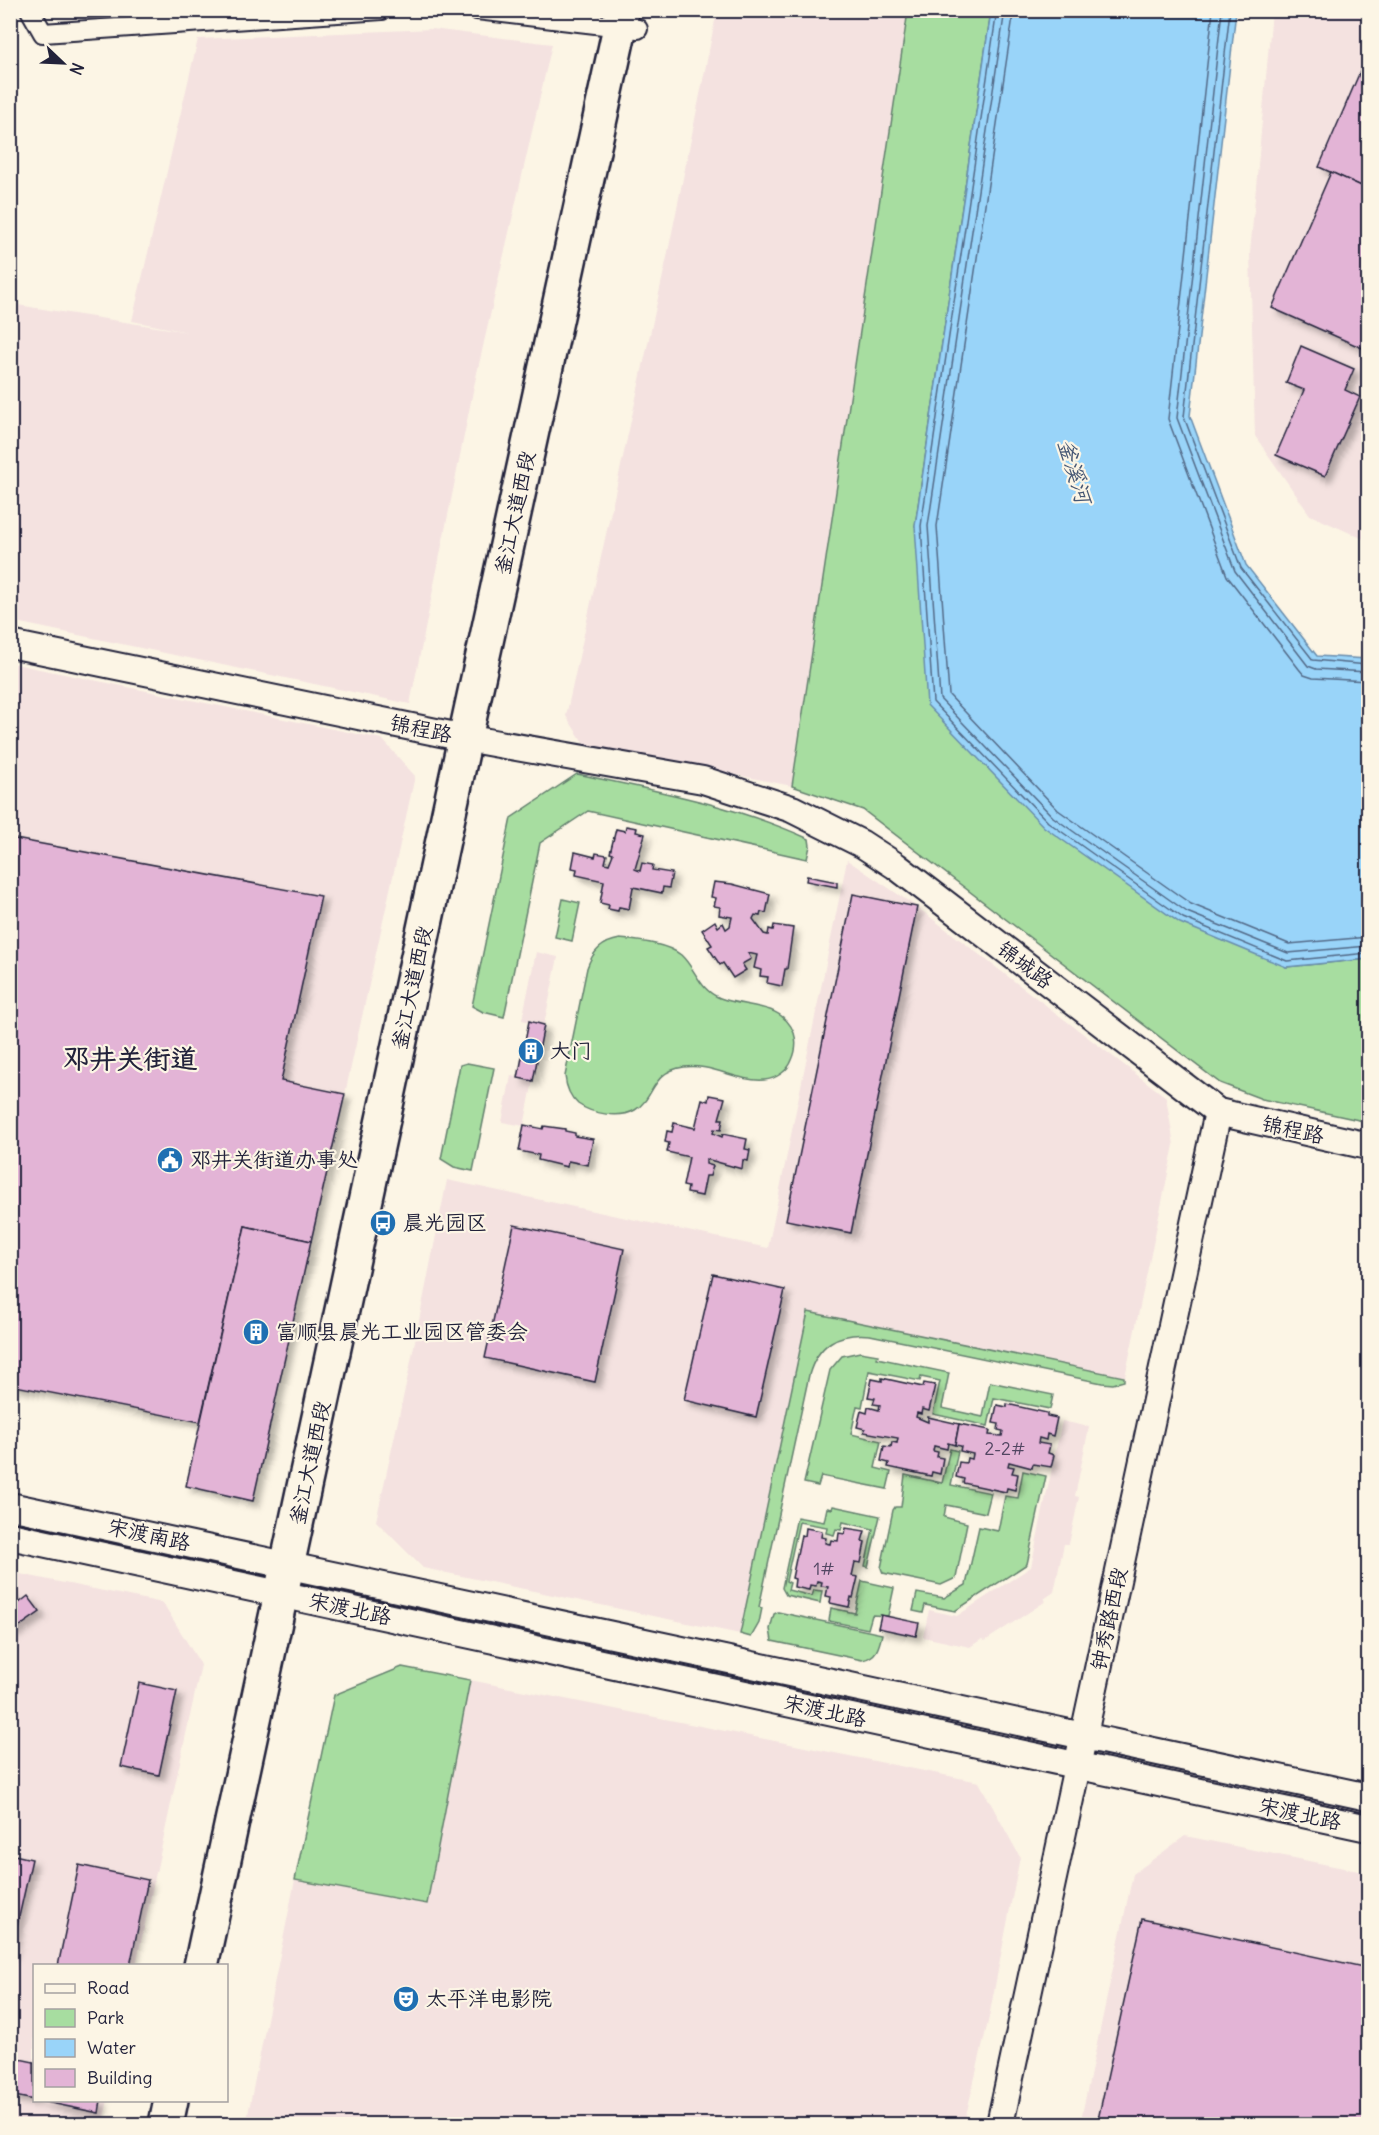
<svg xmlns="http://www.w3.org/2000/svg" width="1379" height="2135" font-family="Delius,'LXGW WenKai TC',sans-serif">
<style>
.built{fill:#f4e2e0}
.green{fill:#a7dda0;stroke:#64806e;stroke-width:1.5}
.water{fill:#99d4f9;stroke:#698dad;stroke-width:1.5}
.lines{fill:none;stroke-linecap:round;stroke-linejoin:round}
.shore{stroke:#526987;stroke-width:1.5}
.building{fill:#e3b4d6;stroke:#22223b;stroke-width:1.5;filter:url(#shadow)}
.street-casing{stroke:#22223b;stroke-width:22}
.secondary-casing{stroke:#22223b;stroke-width:30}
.highway-casing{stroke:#22223b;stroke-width:38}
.street{stroke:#fcf5e5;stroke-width:18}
.secondary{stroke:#fcf5e5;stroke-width:26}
.highway{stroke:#fcf5e5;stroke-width:33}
.labels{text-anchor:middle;stroke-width:4.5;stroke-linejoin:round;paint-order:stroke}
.number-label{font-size:18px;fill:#524662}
.street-label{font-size:21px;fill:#22223b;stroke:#fcf5e5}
.poi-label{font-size:21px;fill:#22223b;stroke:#fcf5e5;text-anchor:start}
.water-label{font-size:22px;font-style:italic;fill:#465774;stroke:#fcf5e5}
.district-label{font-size:27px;font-weight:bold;fill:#22223b;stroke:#fcf5e5}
</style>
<defs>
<filter id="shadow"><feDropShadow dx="5.5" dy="5.5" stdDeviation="3" flood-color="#0004"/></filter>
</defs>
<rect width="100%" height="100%" fill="#fcf5e5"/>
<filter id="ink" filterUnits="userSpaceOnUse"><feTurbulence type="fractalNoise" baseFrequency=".0167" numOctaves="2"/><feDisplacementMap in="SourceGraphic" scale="12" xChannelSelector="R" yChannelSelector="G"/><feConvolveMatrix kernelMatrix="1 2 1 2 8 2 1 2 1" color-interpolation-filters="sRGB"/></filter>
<g filter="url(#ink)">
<g class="built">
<polygon points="717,11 908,11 792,786 585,745 566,716 667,257"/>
<polygon points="1272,11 1368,11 1368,541 1310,515 1255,436 1250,253"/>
<polygon points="432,29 552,44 474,386 410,704 11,621 11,304 188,332 132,321 198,39"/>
<polygon points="10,663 382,739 415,776 345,1094 281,1081 321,896 11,838"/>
<polygon points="847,860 917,907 1166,1097 1174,1145 1125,1377 808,1312 740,1634 423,1568 376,1521 410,1366 447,1180 768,1248"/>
<polygon points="536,952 558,957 544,1025 522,1020"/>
<polygon points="511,1076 533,1081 524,1126 502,1122"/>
<polygon points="1062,1421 1089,1427 1075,1496 1079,1497 1069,1544 1064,1544 1054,1592 1044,1599 1046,1601 985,1641 982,1639 970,1647 923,1637 929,1610 957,1616 1031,1567"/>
<polygon points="10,1572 163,1603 201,1665 136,1965 34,1966 34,2100 108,2101 102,2124 11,2124"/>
<polygon points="470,1680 979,1782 1020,1857 988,2022 964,2124 246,2124 295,1880 427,1904"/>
<polygon points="1185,1836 1368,1873 1368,2124 1080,2124 1133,1874"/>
</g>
<g class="green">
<polygon points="908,11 991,11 915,526 1286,967 1368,959 1368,1122 1262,1099 1220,1083 863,810 792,786"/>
<path d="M577,774c81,17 157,31 232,65l1,7 -3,13 -219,-48 -48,32 -36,174 -21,-5 -11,-6 39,-188z"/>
<polygon points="563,899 580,903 572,941 555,937"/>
<path d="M620,939c18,2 47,4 61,16 15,14 18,35 39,43 25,10 63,4 74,35 3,9 2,18 -2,27 -4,11 -16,19 -28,20 -27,2 -53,-17 -80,-13 -34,5 -28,30 -49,43 -15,9 -43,4 -57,-6 -8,-7 -12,-18 -13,-28l22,-108c6,-17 15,-26 33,-29z"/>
<polygon points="467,1063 494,1068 473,1171 454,1167 441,1159 460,1065"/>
<path d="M808,1312l316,65v4l-11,3 -11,-1 -232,-48c-32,-3 -52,9 -61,40l-50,232 3,1 -3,15 -8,14 -11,-3z"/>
<polygon points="860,1352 878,1355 877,1358 949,1373 942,1408 983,1417 990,1382 1053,1395 1050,1409 994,1398 988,1426 933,1414 940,1381 921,1377 920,1381 869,1371 862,1407 857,1406 851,1434 881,1441 875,1468 891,1472 887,1489 821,1476 818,1486 804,1483 830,1370 842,1356"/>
<polygon points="950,1449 958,1451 951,1485 991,1493 986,1513 946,1505 944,1517 967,1523 956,1578 941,1585 883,1573 881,1568 893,1510 895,1507 901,1507 905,1475 942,1483"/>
<polygon points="1023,1471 1046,1476 1027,1564 955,1611 925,1605 923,1613 913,1611 917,1593 944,1598 966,1585 979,1527 998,1531 1005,1496 1018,1498"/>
<polygon points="833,1506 880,1516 868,1567 865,1566 873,1529 843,1522 841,1530 836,1529 834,1535 826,1533 827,1527 799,1522 786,1581 790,1583 788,1590 812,1596 814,1590 822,1591 820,1603 786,1595 782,1588 797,1517 824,1522 827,1508 832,1509"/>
<polygon points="862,1581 894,1588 888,1616 872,1615 868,1629 829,1621 831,1608 855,1613"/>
<path d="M778,1612l104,22c-3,13 -5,23 -20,26l-90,-19 -2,-12 4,-15z"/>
<polygon points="402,1667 470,1680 427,1904 295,1880 334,1695"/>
</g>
<polygon class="water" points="991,11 1236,11 1190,416 1246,565 1317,656 1368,659 1368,959 1286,967 1180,923 1044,827 927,705 915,526"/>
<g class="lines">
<g class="shore">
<polyline points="997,10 921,526 933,702 1048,822 1183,918 1287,961 1368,953"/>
<polyline points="1005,10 928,526 940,699 1053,817 1187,912 1288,953 1368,946"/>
<polyline points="1014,10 937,526 949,695 1058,810 1191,904 1289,944 1368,937"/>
<polyline points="1213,10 1168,419 1227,576 1299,669 1304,675 1313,678 1368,681"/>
<polyline points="1222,10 1177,418 1235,571 1308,666 1316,669 1368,672"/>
<polyline points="1230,10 1184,417 1241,568 1313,660 1368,665"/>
</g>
</g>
<g class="building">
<polygon points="1368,53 1368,189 1319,167"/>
<polygon points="1331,172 1368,189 1368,334 1362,348 1272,308"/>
<polygon points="1301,346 1354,369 1345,390 1360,397 1325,476 1276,455 1304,390 1286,383"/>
<polygon points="626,826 637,828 636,832 645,834 635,869 640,871 642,863 653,865 652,870 672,873 669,888 663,887 662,893 633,887 629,909 619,907 618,911 608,909 609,905 600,903 604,881 576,875 577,869 572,868 575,852 595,857 596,853 607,855 605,863 609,864 613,854 610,853 616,829 625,831"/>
<polygon points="10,838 321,896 281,1081 345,1094 311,1241 245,1226 200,1422 10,1385"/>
<polygon points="807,876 837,882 837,887 806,881"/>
<polygon points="714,882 732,884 770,894 766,913 761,912 760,916 755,915 753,919 764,934 768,935 769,929 773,930 774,925 793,928 787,969 785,969 782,986 767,983 768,977 760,976 761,970 754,968 757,955 748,953 751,959 742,964 746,970 733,978 723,963 720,965 708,947 712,945 702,930 715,921 718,927 723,923 726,929 730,926 732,917 719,915 720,907 714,906 716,898 711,897"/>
<polygon points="853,894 917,907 851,1233 786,1220"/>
<polygon points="529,1021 544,1025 533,1081 518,1078"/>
<polygon points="709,1095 725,1098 719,1119 723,1119 721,1130 714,1129 713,1133 722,1137 723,1134 747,1139 745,1149 750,1150 748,1161 743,1160 742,1169 706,1159 706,1164 713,1166 710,1176 706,1176 702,1196 687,1193 688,1187 683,1186 689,1157 667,1152 669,1143 665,1142 667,1131 672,1132 674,1123 695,1128 702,1099 708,1101"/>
<polygon points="524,1125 543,1129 544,1126 565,1129 565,1131 575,1133 575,1136 593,1139 588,1165 568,1161 567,1167 538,1160 539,1155 519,1151"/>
<polygon points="514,1225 624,1249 595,1382 485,1358"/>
<polygon points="245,1226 311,1241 253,1501 186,1486"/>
<polygon points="713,1274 785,1290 756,1417 684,1400"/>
<polygon points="882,1378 923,1387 924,1383 935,1385 929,1411 922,1409 921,1414 917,1413 916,1417 928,1422 928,1417 959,1424 955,1445 948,1443 947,1449 934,1446 933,1451 938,1452 937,1457 943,1458 940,1474 932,1472 931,1476 888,1467 889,1463 881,1461 884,1446 891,1447 892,1442 897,1443 898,1438 864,1432 865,1429 857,1427 861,1411 867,1413 868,1407 879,1410 880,1405 873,1404 875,1398 868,1397 872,1379 882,1381"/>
<polygon points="1007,1404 1047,1413 1047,1416 1057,1418 1053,1436 1047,1434 1046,1440 1039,1438 1038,1443 1050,1445 1048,1453 1054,1455 1051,1467 1033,1464 1032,1468 1009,1462 1008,1466 1014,1467 1012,1473 1018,1474 1015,1490 1007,1488 1006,1492 963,1483 964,1479 956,1477 959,1462 966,1463 967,1458 972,1459 973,1454 960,1451 961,1446 955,1445 959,1424 990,1430 989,1435 1002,1436 1003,1431 998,1430 999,1424 993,1423 997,1405 1007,1407"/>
<polygon points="806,1528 822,1531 821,1537 826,1538 825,1543 830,1544 831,1540 838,1541 839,1533 845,1534 846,1528 865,1531 862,1541 865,1542 861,1563 855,1562 852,1576 858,1577 853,1598 851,1597 849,1607 830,1603 831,1597 826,1596 828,1587 821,1586 822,1582 817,1581 816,1586 810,1585 809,1590 794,1587 795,1579 792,1578 801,1535 805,1536"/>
<polygon points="10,1591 19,1603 28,1596 40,1612 10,1633"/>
<polygon points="881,1615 919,1623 916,1636 878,1628"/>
<polygon points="139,1683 177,1691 159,1775 121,1767"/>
<polygon points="10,1854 32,1859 10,1957"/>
<polygon points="79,1865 148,1880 130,1966 58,1966"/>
<polygon points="1142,1919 1368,1968 1368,2124 1097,2124"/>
<polygon points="10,2057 34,2062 34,2100 10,2095"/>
<polygon points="36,2100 101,2100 99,2113"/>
</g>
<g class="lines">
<defs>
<g id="street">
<polyline points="30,10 43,33 382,10"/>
<polyline points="477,10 638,29"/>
</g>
<g id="secondary">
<polyline points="10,644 465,738 703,780 792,809 862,844 896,866 1218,1112 1368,1146"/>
<polyline points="10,1506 1368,1797"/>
<polyline points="10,1536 1368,1828"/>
<polyline points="1000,2124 1218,1112"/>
</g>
<g id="highway">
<polyline points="201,1966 465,738 620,27 621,10"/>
<polyline points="166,2124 171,2100"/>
</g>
</defs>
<use href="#street" class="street-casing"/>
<use href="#secondary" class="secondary-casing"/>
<use href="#highway" class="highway-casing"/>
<use href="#street" class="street"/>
<use href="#secondary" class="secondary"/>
<use href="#highway" class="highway"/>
</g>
</g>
<defs>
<symbol id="building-disc" viewBox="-11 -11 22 22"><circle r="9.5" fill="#1f6fb2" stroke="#fcf5e5"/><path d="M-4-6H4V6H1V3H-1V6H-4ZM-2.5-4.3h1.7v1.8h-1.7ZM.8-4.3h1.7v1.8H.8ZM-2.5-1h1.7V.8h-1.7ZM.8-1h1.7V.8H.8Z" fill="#fff"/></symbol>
<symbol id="civic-disc" viewBox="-11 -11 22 22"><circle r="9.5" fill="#1f6fb2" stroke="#fcf5e5"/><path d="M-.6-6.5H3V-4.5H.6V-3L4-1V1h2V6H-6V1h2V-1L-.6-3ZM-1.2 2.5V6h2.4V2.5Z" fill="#fff"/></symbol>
<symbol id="bus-disc" viewBox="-11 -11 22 22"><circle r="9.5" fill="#1f6fb2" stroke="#fcf5e5"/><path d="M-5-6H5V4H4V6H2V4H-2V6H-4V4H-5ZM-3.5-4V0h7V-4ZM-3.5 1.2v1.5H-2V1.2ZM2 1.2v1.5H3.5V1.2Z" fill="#fff"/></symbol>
<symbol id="theatre-disc" viewBox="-11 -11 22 22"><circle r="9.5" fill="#1f6fb2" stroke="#fcf5e5"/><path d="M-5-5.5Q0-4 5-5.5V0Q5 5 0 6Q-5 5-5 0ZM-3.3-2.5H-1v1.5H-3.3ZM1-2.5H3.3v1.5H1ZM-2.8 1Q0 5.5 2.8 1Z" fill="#fff"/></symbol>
</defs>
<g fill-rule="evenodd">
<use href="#building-disc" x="516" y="1036" width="30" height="30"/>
<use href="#civic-disc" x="155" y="1145" width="30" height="30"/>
<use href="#bus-disc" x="368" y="1208" width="30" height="30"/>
<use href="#building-disc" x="241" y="1317" width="30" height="30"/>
<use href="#theatre-disc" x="391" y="1984" width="30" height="30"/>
</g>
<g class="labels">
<g class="number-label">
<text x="1005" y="1455">2-2#</text>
<text x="824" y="1575">1#</text>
</g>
<g class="street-label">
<text transform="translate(515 513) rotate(-78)" y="7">釜江大道西段</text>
<text transform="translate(421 729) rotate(12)" y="7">锦程路</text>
<text transform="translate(1025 965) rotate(37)" y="7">锦城路</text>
<text transform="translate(412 988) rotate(-78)" y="7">釜江大道西段</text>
<text transform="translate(1293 1130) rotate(12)" y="7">锦程路</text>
<text transform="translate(310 1463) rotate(-78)" y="7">釜江大道西段</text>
<text transform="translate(149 1535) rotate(12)" y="7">宋渡南路</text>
<text transform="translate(350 1609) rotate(12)" y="7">宋渡北路</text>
<text transform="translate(1109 1619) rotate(-78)" y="7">钟秀路西段</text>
<text transform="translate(825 1711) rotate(12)" y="7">宋渡北路</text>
<text transform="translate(1300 1814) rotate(12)" y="7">宋渡北路</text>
</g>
<g class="poi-label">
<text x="550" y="1058">大门</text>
<text x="190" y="1167">邓井关街道办事处</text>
<text x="403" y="1230">晨光园区</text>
<text x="276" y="1339">富顺县晨光工业园区管委会</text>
<text x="426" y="2006">太平洋电影院</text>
</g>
<g class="water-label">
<text transform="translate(1075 471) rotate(73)" y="8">釜溪河</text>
</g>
<g class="district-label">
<text x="130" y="1068">邓井关街道</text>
</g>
</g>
<rect width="1379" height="2135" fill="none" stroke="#fcf5e5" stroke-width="36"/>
<rect x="18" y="18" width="1343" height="2099" fill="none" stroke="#22223b" stroke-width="2" filter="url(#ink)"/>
<rect x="33" y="1964" width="195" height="138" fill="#fcf5e5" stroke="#a5a1a1" stroke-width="1.5"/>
<rect x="45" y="1984" width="30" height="9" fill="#fcf5e5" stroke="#a5a1a1" stroke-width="1.5"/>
<text x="87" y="1994" font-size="18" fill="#22223b">Road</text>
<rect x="45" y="2009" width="30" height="18" fill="#a7dda0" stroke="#a5a1a1" stroke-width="1.5"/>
<text x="87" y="2024" font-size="18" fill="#22223b">Park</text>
<rect x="45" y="2039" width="30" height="18" fill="#99d4f9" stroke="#a5a1a1" stroke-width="1.5"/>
<text x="87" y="2054" font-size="18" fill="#22223b">Water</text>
<rect x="45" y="2069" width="30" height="18" fill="#e3b4d6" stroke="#a5a1a1" stroke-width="1.5"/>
<text x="87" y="2084" font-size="18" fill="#22223b">Building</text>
<g transform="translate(63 63) rotate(113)" stroke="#fcf5e5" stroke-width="4.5" paint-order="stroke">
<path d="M0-4.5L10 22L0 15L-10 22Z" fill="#22223b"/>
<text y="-9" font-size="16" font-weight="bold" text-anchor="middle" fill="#22223b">N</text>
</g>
</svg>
